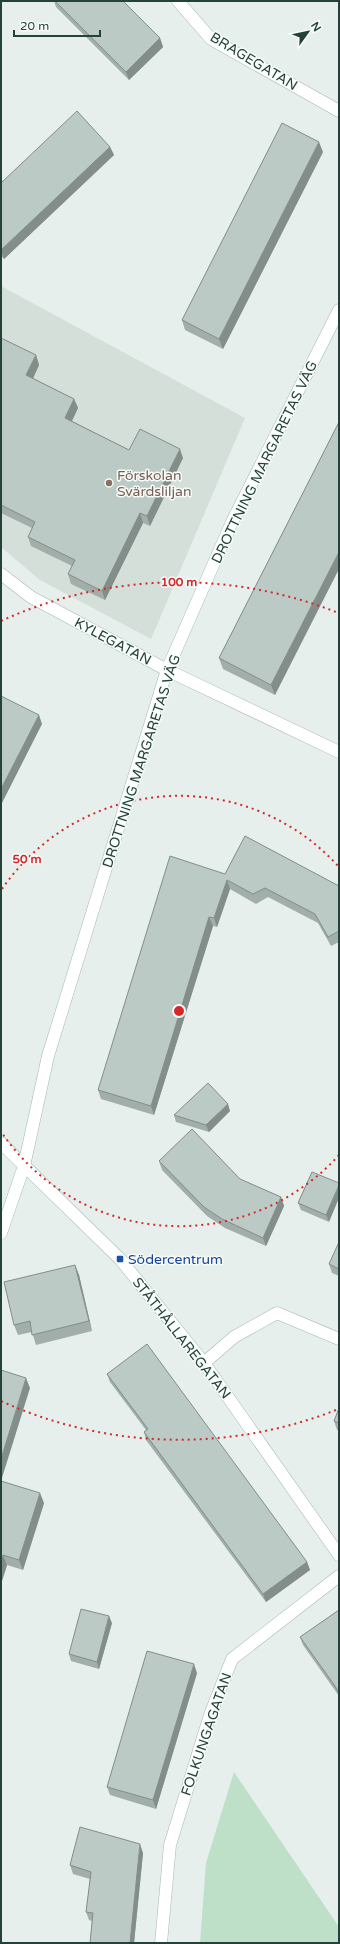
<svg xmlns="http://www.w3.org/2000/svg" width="340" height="1944" font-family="'Varela Round',sans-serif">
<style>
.built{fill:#d4dfda}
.green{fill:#bfe0c8}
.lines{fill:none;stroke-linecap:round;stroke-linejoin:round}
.street-casing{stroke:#a8b8b2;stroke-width:13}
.street{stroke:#fff;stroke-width:12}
.wall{fill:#a1aea9}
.shaded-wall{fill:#838d89}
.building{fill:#bbcac4;stroke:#838d89}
.ring{fill:none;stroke:#d62828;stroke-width:2;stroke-dasharray:2 4}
.education-dot{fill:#8d6e63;stroke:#f7fbf9;stroke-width:1.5}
.transit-dot{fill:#1a4fb4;stroke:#f7fbf9;stroke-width:1.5}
.labels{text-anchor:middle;stroke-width:3;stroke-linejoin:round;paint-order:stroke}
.street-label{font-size:14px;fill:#24423a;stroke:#f7fbf9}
.education-label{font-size:14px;fill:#785e54;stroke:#f7fbf9;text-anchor:start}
.transit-label{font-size:14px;fill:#164399;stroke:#f7fbf9;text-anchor:start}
.centre{fill:#d62828;stroke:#f7fbf9;stroke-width:2}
.ring-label{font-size:12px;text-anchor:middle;font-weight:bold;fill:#d62828;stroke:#f7fbf9;stroke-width:3;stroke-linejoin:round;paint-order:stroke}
</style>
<rect width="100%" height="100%" fill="#e6efeb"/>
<polygon class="built" points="1,286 245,418 151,639 40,580 1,547"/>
<polygon class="green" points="234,1772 339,1927 339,1943 200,1943 206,1863"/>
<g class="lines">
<defs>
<g id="street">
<polyline points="178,1 211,39 339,111"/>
<polyline points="1,574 31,597 167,670 339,752"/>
<polyline points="1,1143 120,1259 204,1363 339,1555"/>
<polyline points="1,1233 24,1166 48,1056 167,670 232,522 339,310"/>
<polyline points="204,1363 234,1337 277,1313 339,1339"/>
<polyline points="161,1943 170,1845 210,1715 232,1659 339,1576"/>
</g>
</defs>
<use href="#street" class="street-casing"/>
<use href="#street" class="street"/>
</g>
<g class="wall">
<polygon points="54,1 123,1 160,38 163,47 129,80 56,7"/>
<polygon points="110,147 114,155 4,259 1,256 1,183"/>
<polygon points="323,152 223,349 185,330 182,320"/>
<polygon points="1,338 36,355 39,365 33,378 74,399 78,408 72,421 129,450 183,458 150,526 143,523 105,600 71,584 68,574 72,566 31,546 28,537 32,528 1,513"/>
<polygon points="339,422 275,695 223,669 219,658"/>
<polygon points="225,874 339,886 339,942 331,946 318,923 268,897 256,904 230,889 217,927 213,926 154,1115 101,1099 98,1090"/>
<polygon points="230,1111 209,1132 176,1122 174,1115"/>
<polygon points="159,1161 240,1179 281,1197 284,1206 266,1246 225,1228 207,1216 162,1170"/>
<polygon points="312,1172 329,1222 301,1210 298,1203"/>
<polygon points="339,1242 339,1276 332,1273 329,1264"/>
<polygon points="75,1265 79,1275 92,1331 36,1345 32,1332 18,1335 14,1325"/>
<polygon points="107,1374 307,1562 310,1570 266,1602 146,1440 144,1432 146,1430 110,1382"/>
<polygon points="339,1408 339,1430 337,1430 334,1421"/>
<polygon points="1,1481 44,1503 23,1570 7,1565 1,1584"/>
<polygon points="339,1610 339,1696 303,1645 300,1637"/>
<polygon points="112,1623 99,1669 71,1661 69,1654"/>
<polygon points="197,1673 156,1809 110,1795 107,1787"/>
<polygon points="143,1853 134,1943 90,1943 92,1921 89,1920 86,1912 90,1879 73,1874 70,1865"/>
</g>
<g class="shaded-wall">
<polygon points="160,38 163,47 129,80 126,72"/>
<polygon points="319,142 323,152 223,349 219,339"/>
<polygon points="110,147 114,155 4,259 1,250"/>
<polygon points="36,355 39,365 30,385 26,375"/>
<polygon points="74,399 78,408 69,427 65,418"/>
<polygon points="180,449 183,458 150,526 147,516"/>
<polygon points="140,513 143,523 105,600 102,591"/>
<polygon points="339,552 339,569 275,695 271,685"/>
<polygon points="39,715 42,724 1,805 1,789"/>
<polygon points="227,880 230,889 217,927 214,918"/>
<polygon points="209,917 213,926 154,1115 151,1106"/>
<polygon points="228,1104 230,1111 209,1132 206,1125"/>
<polygon points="339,1185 339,1198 329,1222 326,1215"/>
<polygon points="281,1197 284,1206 266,1246 263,1238"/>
<polygon points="75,1265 79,1275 92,1331 89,1321"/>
<polygon points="26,1378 30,1388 1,1481 1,1459"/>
<polygon points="40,1493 44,1503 23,1570 19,1560"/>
<polygon points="3,1555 7,1565 1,1584 1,1563"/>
<polygon points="307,1562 310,1570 266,1602 263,1594"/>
<polygon points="109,1616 112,1623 99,1669 97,1662"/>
<polygon points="194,1664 197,1673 156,1809 153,1800"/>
<polygon points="140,1844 143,1853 134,1943 130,1943"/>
</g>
<g class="building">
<polygon points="55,1 123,1 160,38 126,72"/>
<polygon points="77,111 110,147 1,250 1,183"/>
<polygon points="282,123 319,142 219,339 182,320"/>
<polygon points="1,338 36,355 26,375 74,399 65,418 129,450 140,429 180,449 147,516 140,513 102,591 68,574 75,560 28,537 35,522 1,505"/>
<polygon points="339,422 339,552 271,685 219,658"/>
<polygon points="1,696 39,715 1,789"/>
<polygon points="245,836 339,886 339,931 328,937 315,914 265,888 253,894 227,880 214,918 209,917 151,1106 98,1090 170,856 225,874"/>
<polygon points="208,1083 228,1104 206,1125 174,1115"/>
<polygon points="192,1129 240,1179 281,1197 263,1238 222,1219 204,1207 159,1161"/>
<polygon points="312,1172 339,1183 339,1185 326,1215 298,1203"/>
<polygon points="339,1242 339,1269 329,1264"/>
<polygon points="75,1265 89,1321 32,1335 30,1321 14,1325 4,1282"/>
<polygon points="147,1344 307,1562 263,1594 144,1432 148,1429 107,1374"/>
<polygon points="1,1370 26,1378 1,1459"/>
<polygon points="339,1408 339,1423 334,1421"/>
<polygon points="1,1481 40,1493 19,1560 3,1555 1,1563"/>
<polygon points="81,1609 109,1616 97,1662 69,1654"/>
<polygon points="339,1610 339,1693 335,1686 300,1637"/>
<polygon points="147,1651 194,1664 153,1800 107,1787"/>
<polygon points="80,1827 140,1844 130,1943 90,1943 93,1913 86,1912 91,1872 70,1865"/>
</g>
<g class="ring">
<path d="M339 1155A215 215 0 0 1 2 1133M2 889A215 215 0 0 1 339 867"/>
<path d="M336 1410A429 429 0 0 1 1 1401M1 621A429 429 0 0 1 336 612"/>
</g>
<circle class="education-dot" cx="109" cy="483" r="4"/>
<rect class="transit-dot" x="116" y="1255" width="8" height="8" rx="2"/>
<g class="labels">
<g class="street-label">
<text transform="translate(254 61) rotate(31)" y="5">BRAGEGATAN</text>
<text transform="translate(264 462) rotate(-64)" y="5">DROTTNING MARGARETAS VÄG</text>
<text transform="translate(113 641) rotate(28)" y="5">KYLEGATAN</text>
<text transform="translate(141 761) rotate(-72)" y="5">DROTTNING MARGARETAS VÄG</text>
<text transform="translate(182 1338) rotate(52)" y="5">STÅTHÅLLAREGATAN</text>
<text transform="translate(206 1734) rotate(-71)" y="5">FOLKUNGAGATAN</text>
</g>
<g class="education-label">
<text x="117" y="480">Förskolan<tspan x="117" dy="16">Svärdsliljan</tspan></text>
</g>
<g class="transit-label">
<text x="128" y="1264">Södercentrum</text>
</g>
</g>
<circle cx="179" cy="1011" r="6" class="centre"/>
<g class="ring-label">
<text x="179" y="586">100 m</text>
<text x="27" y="863">50 m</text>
</g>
<rect width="340" height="1944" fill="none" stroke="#24423a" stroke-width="4"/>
<g transform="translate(308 32) rotate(57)" stroke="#f7fbf9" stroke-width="3" paint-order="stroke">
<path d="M0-3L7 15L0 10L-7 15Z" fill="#24423a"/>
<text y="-6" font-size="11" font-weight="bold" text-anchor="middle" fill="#24423a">N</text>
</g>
<path d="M14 30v6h86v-6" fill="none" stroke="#24423a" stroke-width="2"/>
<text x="20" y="30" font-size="12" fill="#24423a" stroke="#f7fbf9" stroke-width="3" paint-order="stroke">20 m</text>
</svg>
